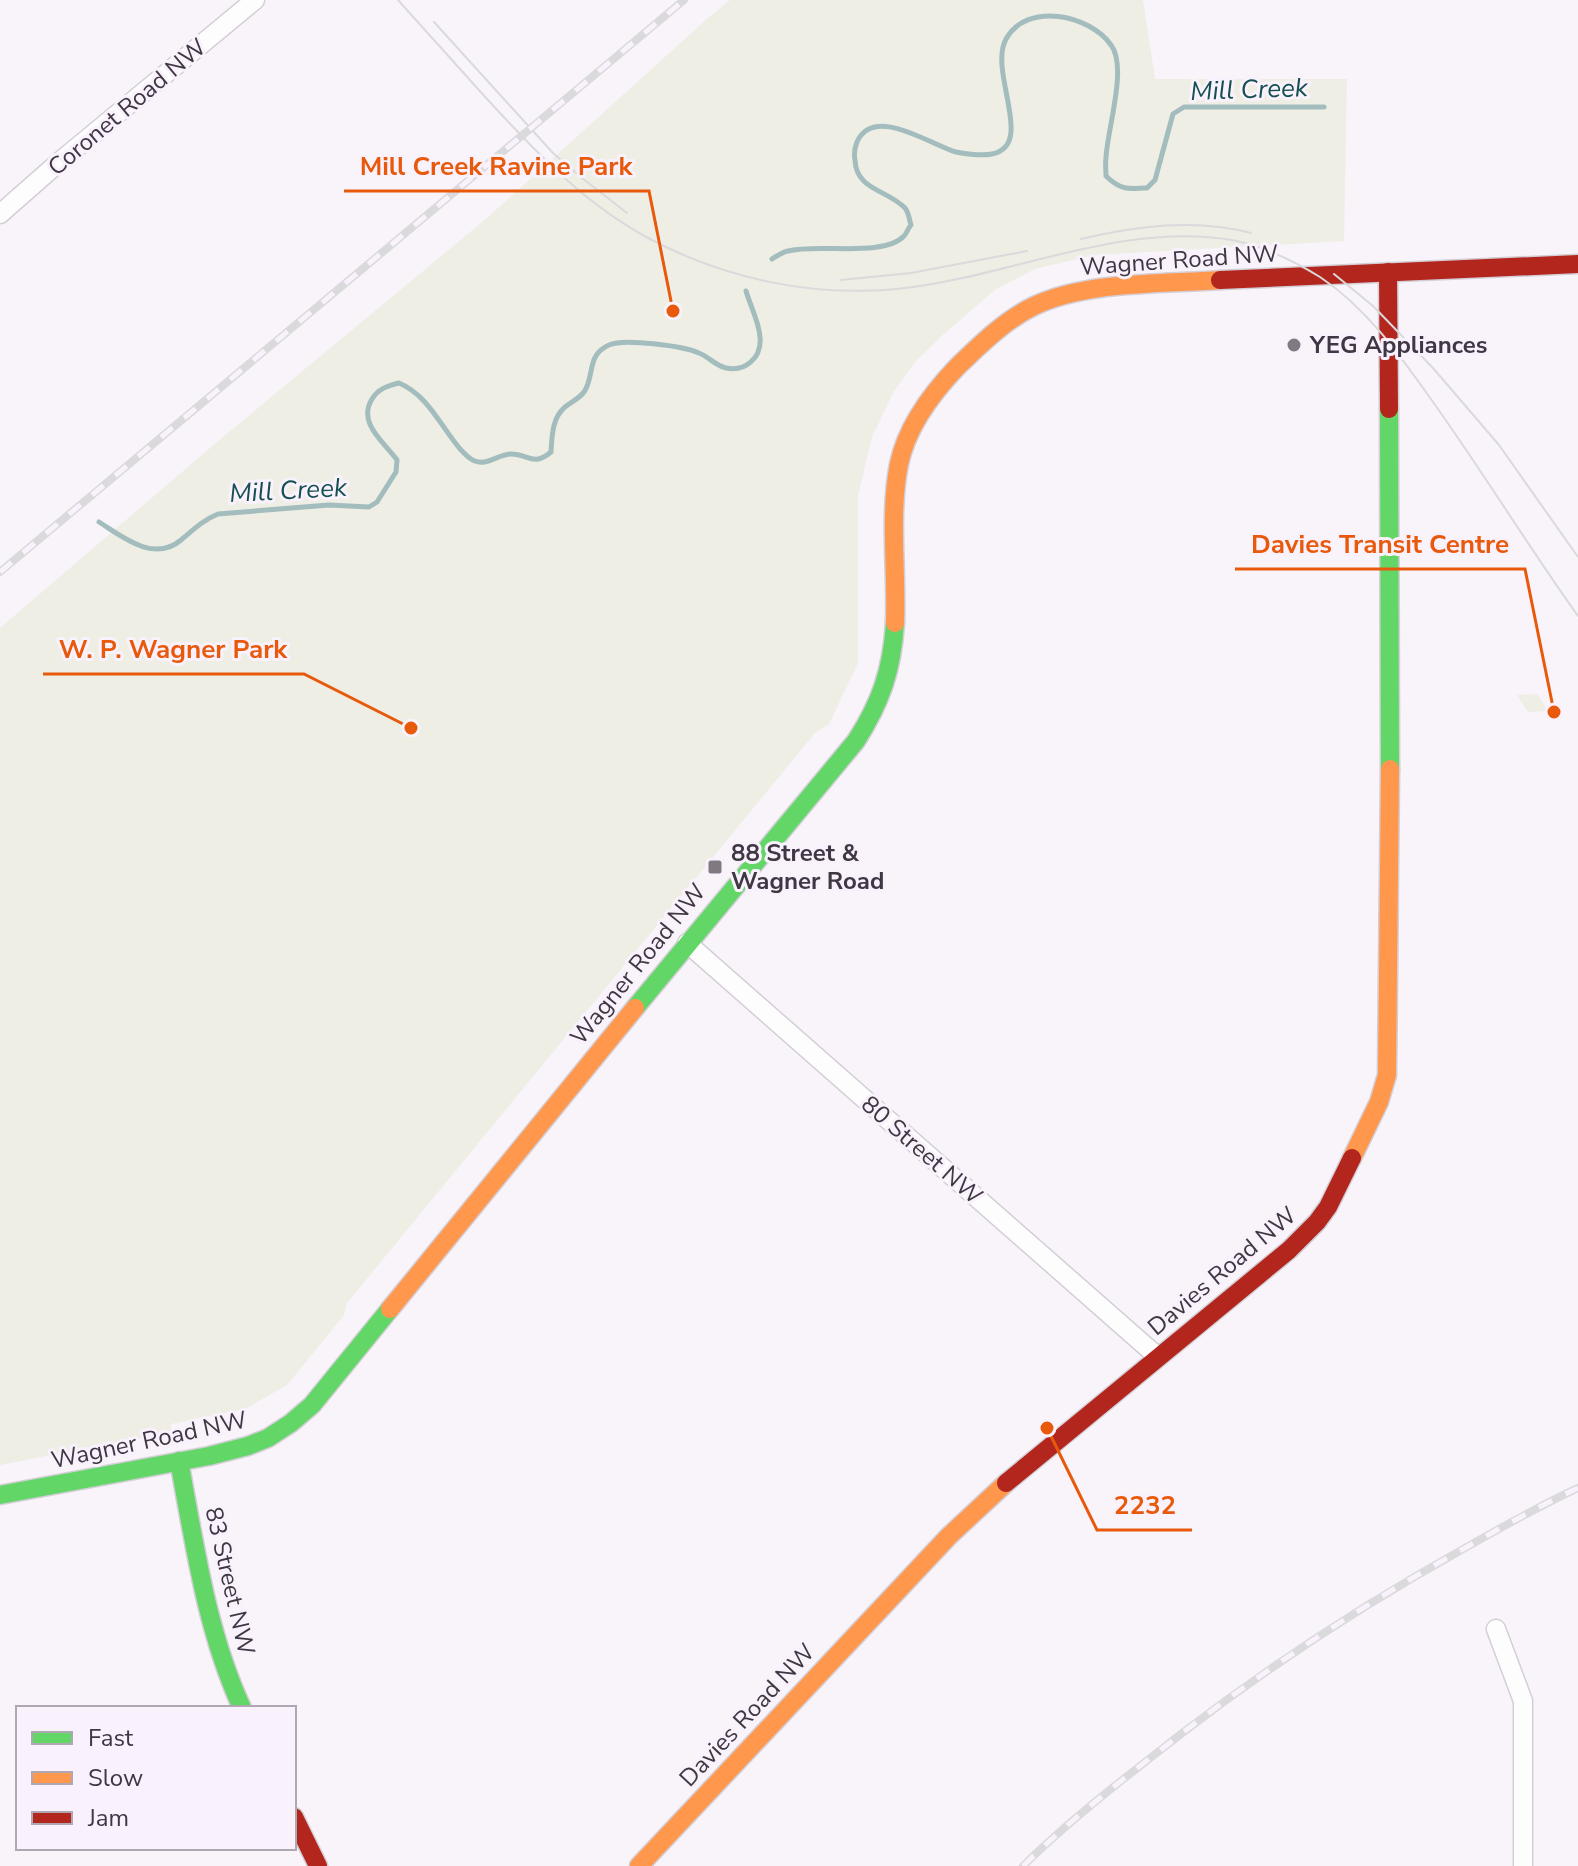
<svg xmlns="http://www.w3.org/2000/svg" width="1578" height="1866" font-family="'Nunito Sans',sans-serif">
<style>
.green{fill:#eeeee4}
.lines{fill:none;stroke-linecap:round;stroke-linejoin:round}
.stream{stroke:#a3bdbf;stroke-width:5}
.street-casing{stroke:#d4cfd7;stroke-width:21}
.fast-casing{stroke:#d4cfd7;stroke-width:21}
.slow-casing{stroke:#d4cfd7;stroke-width:21}
.jam-casing{stroke:#d4cfd7;stroke-width:21}
.street{stroke:#fefdfe;stroke-width:18}
.fast{stroke:#63d668;stroke-width:18}
.slow{stroke:#ff974d;stroke-width:18}
.jam{stroke:#b3261e;stroke-width:18}
.tram{stroke:#dad9db;stroke-width:2}
.rail-casing{stroke:#dad9db;stroke-width:8}
.rail{stroke:#f9f1fc;stroke-width:5;stroke-dasharray:15;stroke-linecap:butt}
.poi-dot{fill:#807982;stroke:#f9f1fc;stroke-width:3}
.labels{text-anchor:middle;stroke-width:6;stroke-linejoin:round;paint-order:stroke}
.street-label{font-size:24px;fill:#3f3742;stroke:#f9f1fc}
.poi-label{font-size:24px;font-weight:bold;fill:#3f3742;stroke:#f9f1fc;text-anchor:start}
.water-label{font-size:26px;font-style:italic;fill:#155051;stroke:#f9f1fc}
.leader{fill:none;stroke:#e8590c;stroke-width:3}
.callout-dot{fill:#e8590c;stroke:#f9f1fc;stroke-width:3}
.callout-label{font-size:26px;text-anchor:middle;font-weight:bold;fill:#e8590c;stroke:#f9f1fc;stroke-width:6;stroke-linejoin:round;paint-order:stroke}
</style>
<rect width="100%" height="100%" fill="#f8f4f9"/>
<g class="green">
<polygon points="730,0 1143,0 1155,79 1347,79 1344,241 1094,255 1035,269 996,289 945,333 916,361 894,391 872,437 858,496 858,663 829,724 815,733 347,1303 344,1315 287,1385 245,1409 171,1424 171,1432 0,1465 0,628 217,442 487,218 708,18"/>
<polygon points="1537,694 1548,711 1528,712 1517,695"/>
</g>
<g class="lines">
<g class="stream">
<path d="M772,259c5,-3 10,-7 16,-8 30,-8 95,7 116,-15 3,-3 4,-8 7,-11 -2,-6 -2,-12 -6,-17 -17,-18 -49,-18 -50,-48 -1,-5 0,-13 2,-18 17,-38 75,4 99,10 9,2 26,4 36,2 44,-9 -4,-82 14,-115 21,-38 84,-24 105,6 17,22 -4,85 -5,113 -1,6 0,12 0,18 14,14 22,13 41,12l8,-8 18,-66 11,-7h140"/>
<path d="M99,522c24,15 55,41 82,18 12,-10 22,-20 37,-26l111,-9 40,2 8,-5 19,-30 1,-12c-13,-18 -40,-37 -25,-61 6,-10 15,-13 27,-16 29,12 42,44 62,67 4,4 9,10 14,11 12,5 24,-7 36,-7 18,0 22,13 40,-2 1,-16 1,-34 14,-45 6,-5 15,-9 19,-15 11,-16 2,-37 25,-47 15,-7 74,1 90,8 10,4 17,13 27,15 19,4 36,-10 34,-31 -1,-15 -10,-32 -14,-46"/>
</g>
<defs>
<g id="street">
<polyline points="0,214 58,163 255,0"/>
<polyline points="687,943 1158,1357"/>
<polyline points="1496,1629 1523,1701 1523,1866"/>
</g>
<g id="fast">
<polyline points="1389,409 1390,769"/>
<path d="M635,1008l221,-267c25,-39 36,-71 39,-118"/>
<path d="M179,1461c16,84 27,169 63,247"/>
<polyline points="0,1495 209,1456 248,1446 268,1438 291,1423 312,1405 390,1309"/>
</g>
<g id="slow">
<path d="M895,623c2,-52 -6,-109 4,-159 8,-38 32,-70 59,-98 23,-22 47,-46 76,-60 52,-25 129,-22 186,-26"/>
<polyline points="1352,1158 1379,1102 1387,1075 1390,769"/>
<polyline points="390,1309 635,1008"/>
<polyline points="639,1866 949,1536 1006,1483"/>
</g>
<g id="jam">
<polyline points="1388,272 1389,409"/>
<polyline points="1220,280 1578,264"/>
<polyline points="1006,1483 1289,1250 1317,1222 1328,1207 1352,1158"/>
<polyline points="294,1817 318,1866"/>
</g>
</defs>
<use href="#street" class="street-casing"/>
<use href="#fast" class="fast-casing"/>
<use href="#slow" class="slow-casing"/>
<use href="#jam" class="jam-casing"/>
<use href="#street" class="street"/>
<use href="#fast" class="fast"/>
<use href="#slow" class="slow"/>
<use href="#jam" class="jam"/>
<g class="tram">
<path d="M398,0c30,33 59,66 89,99 49,53 96,104 161,139 77,41 163,59 249,51 110,-11 223,-68 335,-49 30,6 62,21 88,37 47,31 81,80 113,125 50,70 95,144 145,214"/>
<polyline points="434,22 553,153 582,178 627,213"/>
<path d="M1081,239c56,-13 114,-21 170,-6"/>
<polyline points="1334,274 1373,306 1433,368 1499,445 1578,557"/>
<polyline points="841,280 911,273 1027,251"/>
</g>
<defs>
<g id="rail">
<polyline points="0,572 684,0"/>
<path d="M1023,1866c49,-48 104,-90 158,-132 90,-69 185,-131 284,-186 37,-21 74,-42 113,-60"/>
</g>
</defs>
<use href="#rail" class="rail-casing"/>
<use href="#rail" class="rail"/>
</g>
<g class="poi-dot">
<circle cx="1294" cy="345" r="8"/>
<rect x="707" y="859" width="16" height="16" rx="4"/>
</g>
<g class="labels">
<g class="street-label">
<text transform="translate(127 107) rotate(-40)" y="8">Coronet Road NW</text>
<text transform="translate(1179 260) rotate(-4)" y="8">Wagner Road NW</text>
<text transform="translate(638 964) rotate(-51)" y="8">Wagner Road NW</text>
<text transform="translate(922 1150) rotate(41)" y="8">80 Street NW</text>
<text transform="translate(1222 1271) rotate(-40)" y="8">Davies Road NW</text>
<text transform="translate(149 1440) rotate(-12)" y="8">Wagner Road NW</text>
<text transform="translate(230 1581) rotate(77)" y="8">83 Street NW</text>
<text transform="translate(747 1715) rotate(-47)" y="8">Davies Road NW</text>
</g>
<g class="poi-label">
<text x="1310" y="353">YEG Appliances</text>
<text x="731" y="861">88 Street &amp;<tspan x="731" dy="28">Wagner Road</tspan></text>
</g>
<g class="water-label">
<text transform="translate(1249 89) rotate(-2)" y="9">Mill Creek</text>
<text transform="translate(288 490) rotate(-3)" y="9">Mill Creek</text>
</g>
</g>
<path class="leader" d="M673 311L649 191H344M1554 712L1525 569H1235M411 728L304 674H43M1047 1428L1097 1530H1192"/>
<g class="callout-dot">
<circle cx="673" cy="311" r="8"/>
<circle cx="1554" cy="712" r="8"/>
<circle cx="411" cy="728" r="8"/>
<circle cx="1047" cy="1428" r="8"/>
</g>
<g class="callout-label">
<text x="496" y="175">Mill Creek Ravine Park</text>
<text x="1380" y="553">Davies Transit Centre</text>
<text x="173" y="658">W. P. Wagner Park</text>
<text x="1145" y="1514">2232</text>
</g>
<rect x="16" y="1706" width="280" height="144" fill="#f9f1fc" stroke="#afa7b2" stroke-width="2"/>
<rect x="32" y="1732" width="40" height="12" fill="#63d668" stroke="#afa7b2" stroke-width="2"/>
<text x="88" y="1746" font-size="24" fill="#3f3742">Fast</text>
<rect x="32" y="1772" width="40" height="12" fill="#ff974d" stroke="#afa7b2" stroke-width="2"/>
<text x="88" y="1786" font-size="24" fill="#3f3742">Slow</text>
<rect x="32" y="1812" width="40" height="12" fill="#b3261e" stroke="#afa7b2" stroke-width="2"/>
<text x="88" y="1826" font-size="24" fill="#3f3742">Jam</text>
</svg>
